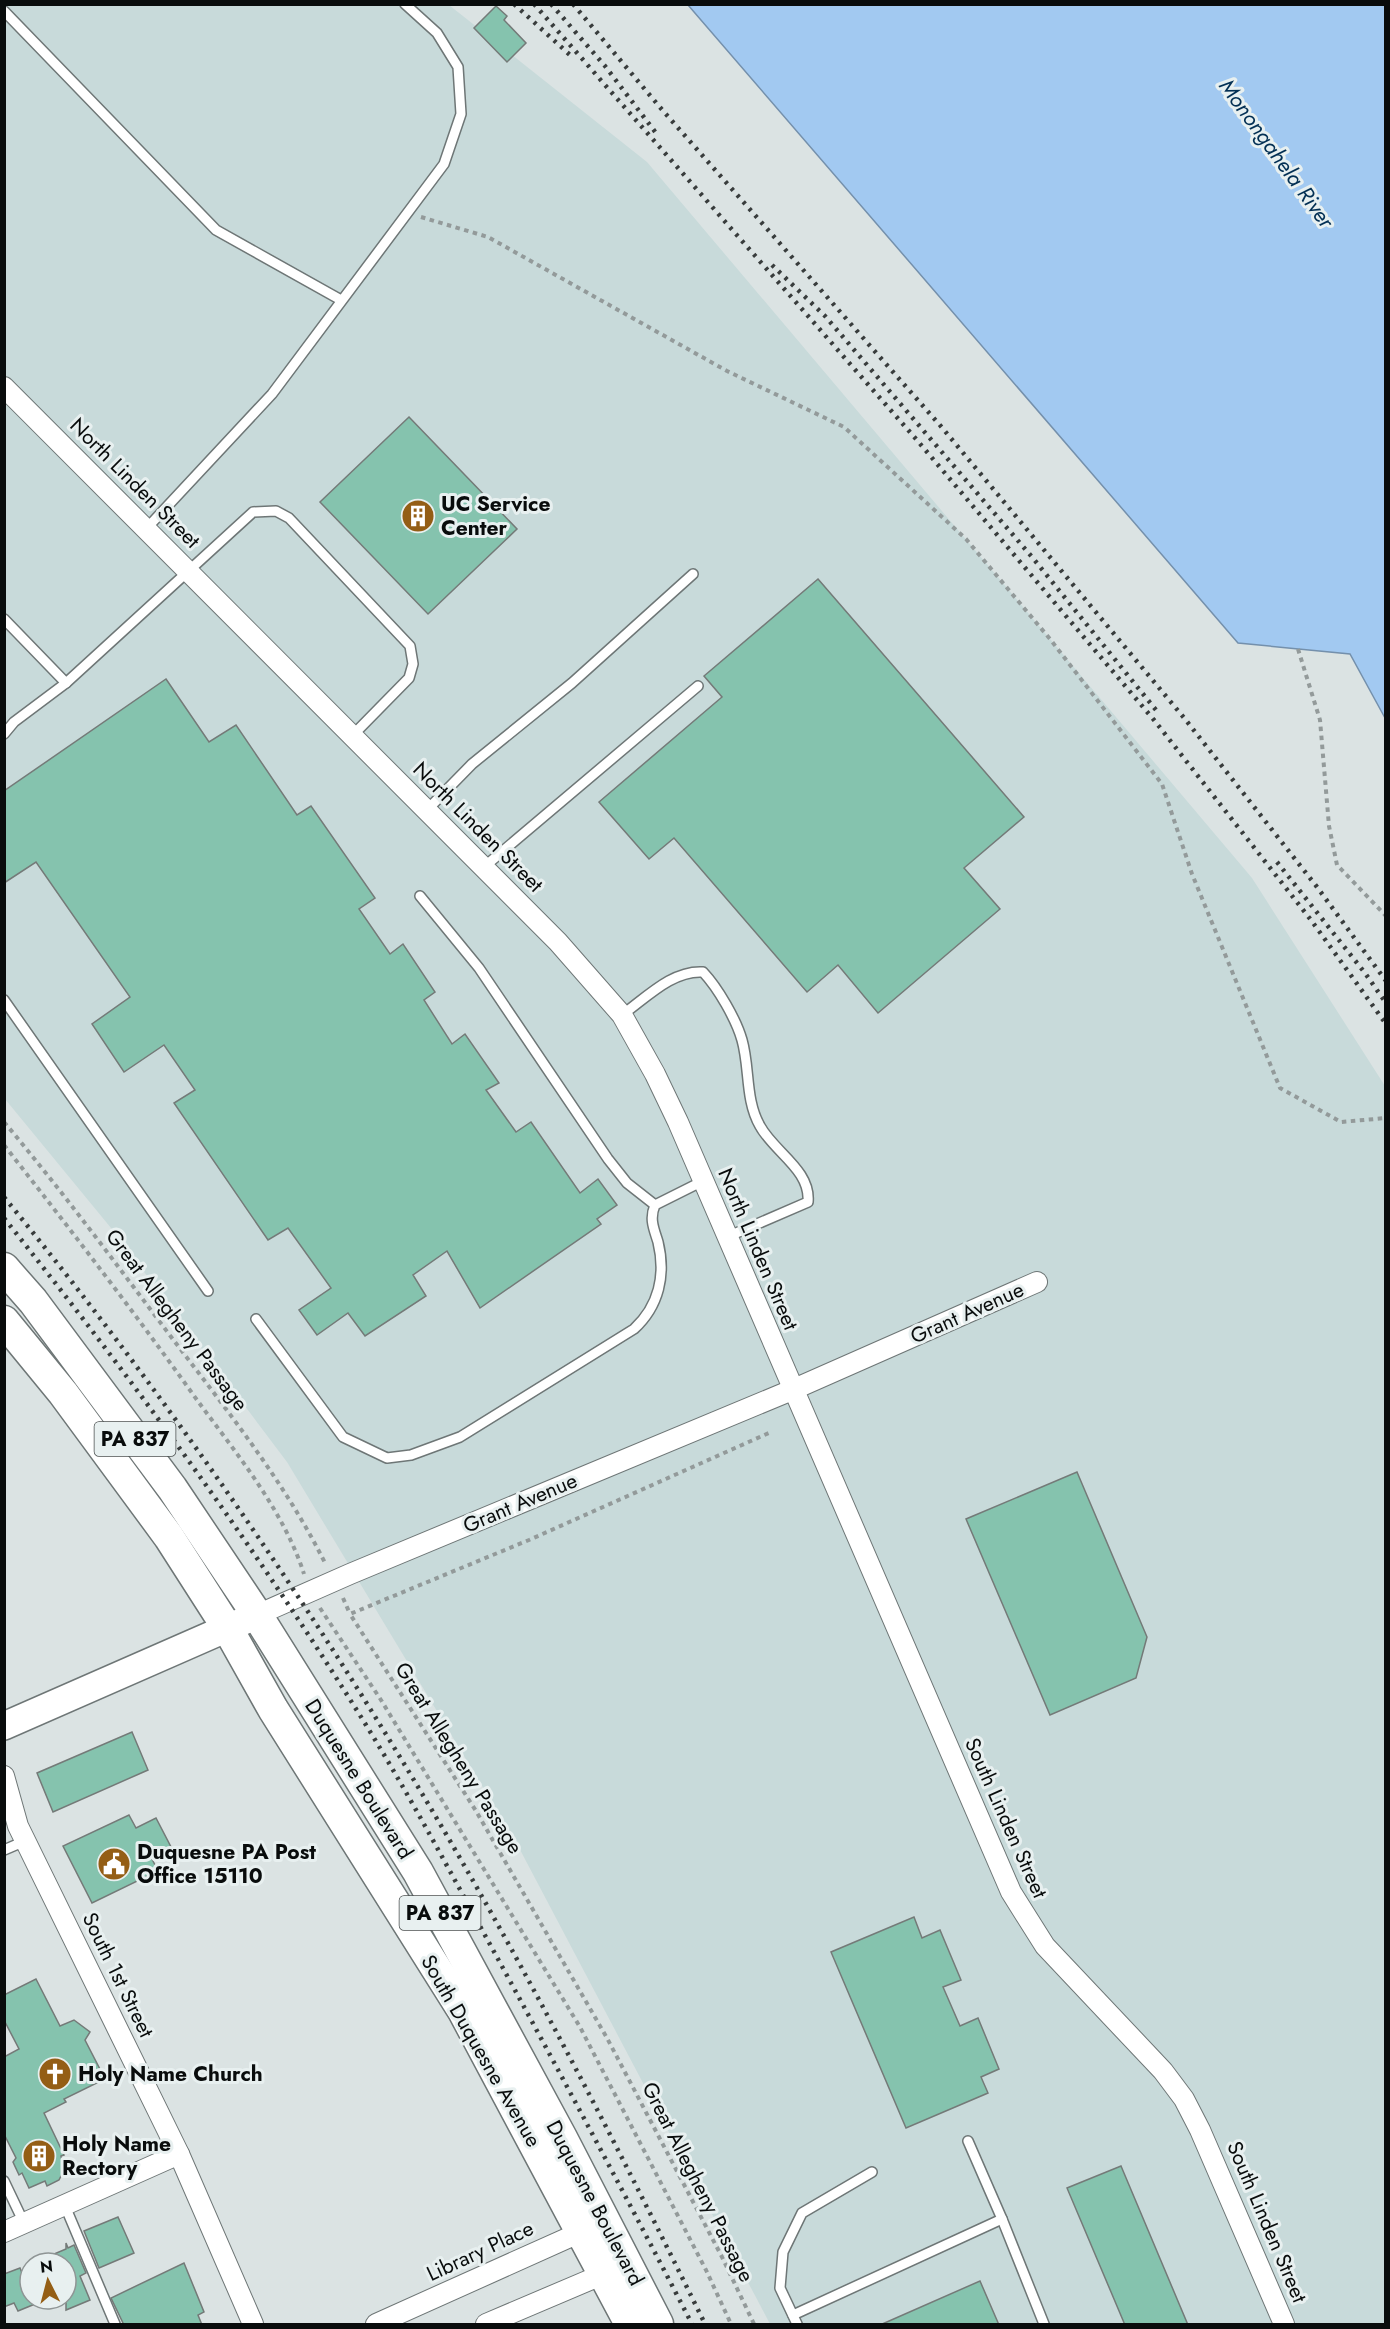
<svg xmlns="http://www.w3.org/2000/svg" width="1390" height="2329" font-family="Jost,sans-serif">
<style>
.built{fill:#c8dada}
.water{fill:#a2c9f1;stroke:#7490ac;stroke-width:1.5}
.building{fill:#85c3ae;stroke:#747a78;stroke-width:1.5}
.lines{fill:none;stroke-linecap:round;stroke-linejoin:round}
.lane-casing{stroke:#6e7676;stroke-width:12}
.street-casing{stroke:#6e7676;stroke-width:22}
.secondary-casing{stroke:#6e7676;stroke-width:30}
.primary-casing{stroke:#6e7676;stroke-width:33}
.path{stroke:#939a9a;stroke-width:4;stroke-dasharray:4.5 4.5;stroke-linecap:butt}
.lane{stroke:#fff;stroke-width:9}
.street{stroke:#fff;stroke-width:20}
.secondary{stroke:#fff;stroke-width:27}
.primary{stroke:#fff;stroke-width:30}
.rail{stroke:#383c3c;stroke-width:4.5;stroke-dasharray:3 6;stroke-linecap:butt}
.labels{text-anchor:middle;stroke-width:6;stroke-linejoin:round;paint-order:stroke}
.shield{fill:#e8f0f0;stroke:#4c5050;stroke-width:1.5}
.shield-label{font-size:20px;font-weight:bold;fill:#090c0c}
.street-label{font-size:21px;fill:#090c0c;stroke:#e8f0f0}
.poi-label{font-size:21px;font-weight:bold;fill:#090c0c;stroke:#e8f0f0;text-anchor:start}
.water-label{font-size:22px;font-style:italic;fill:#033054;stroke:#e8f0f0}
</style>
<rect width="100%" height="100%" fill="#dbe3e3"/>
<polygon class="built" points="4,5 449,5 647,162 1252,878 1385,1086 1385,2324 770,2324 517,1844 287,1462 111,1228 5,1099"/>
<polygon class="water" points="688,5 1385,5 1385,718 1350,654 1238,643"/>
<g class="building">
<polygon points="496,6 507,16 504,20 526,43 507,62 474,28"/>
<polygon points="409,417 517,529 428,614 320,502"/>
<polygon points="818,579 1024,817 964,868 1000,909 878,1013 838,965 807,992 674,838 649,859 599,802 722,697 704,676"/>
<polygon points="166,679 209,742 236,725 297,815 311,806 375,898 359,909 390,954 403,944 435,992 424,1000 452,1044 465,1034 499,1083 486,1090 516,1132 531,1122 580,1193 598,1179 617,1205 597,1219 601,1224 480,1308 447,1251 413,1275 426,1296 365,1336 348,1313 317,1335 299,1310 331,1288 288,1228 268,1240 174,1103 195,1090 164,1045 124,1072 92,1024 130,997 36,862 4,883 4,791"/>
<polygon points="1077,1472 1147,1637 1136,1678 1050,1715 966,1519"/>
<polygon points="132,1732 148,1770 53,1812 37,1773"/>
<polygon points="129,1815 136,1828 156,1818 171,1847 151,1857 158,1871 92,1903 63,1846"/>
<polygon points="914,1917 922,1938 940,1930 961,1980 943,1987 960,2026 978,2018 999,2069 981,2077 988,2093 906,2128 831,1952"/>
<polygon points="36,1979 60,2026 74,2020 90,2032 85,2040 105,2079 64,2099 66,2102 44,2113 64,2155 61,2156 64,2170 59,2180 47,2186 45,2181 29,2188 22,2173 19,2175 13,2162 16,2158 4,2134 4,2057 19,2049 4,2020 4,1995"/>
<polygon points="1121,2166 1188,2325 1125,2325 1067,2188"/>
<polygon points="118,2217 134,2253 99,2268 84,2231"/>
<polygon points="66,2243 68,2248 74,2245 86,2273 80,2276 90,2300 66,2310 66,2263 33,2263 66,2249"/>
<polygon points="184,2263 204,2312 198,2315 202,2325 124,2325 111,2298"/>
<polygon points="20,2268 30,2292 30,2299 33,2299 35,2304 18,2311 14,2303 4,2307 4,2274"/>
<polygon points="980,2281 999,2325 880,2325"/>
</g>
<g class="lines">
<defs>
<g id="lane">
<polyline points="4,11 216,230 341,300"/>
<polyline points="147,528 272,394 444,164 461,114 458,67 437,33 405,4"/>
<polyline points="4,619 66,683"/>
<polyline points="4,734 14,722 66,683 253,512 276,511 289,518 410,646 413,664 409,678 353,735"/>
<polyline points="427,810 472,764 572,683 693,574"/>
<polyline points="484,867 698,686"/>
<polyline points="420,896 479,968 608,1159 627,1183 655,1205"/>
<polyline points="4,1000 208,1291"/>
<path d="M622,1015c24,-17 50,-45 81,-43 15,16 33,47 39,68 8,28 3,60 18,86 14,26 51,44 48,76l-81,35"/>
<path d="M256,1319l87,118 44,21 24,-3 49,-18 174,-108c25,-23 32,-54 24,-87 -4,-13 -9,-23 -3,-37l48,-24"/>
<polyline points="4,1850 25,1841"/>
<polyline points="4,2181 24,2223"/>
<polyline points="65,2206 115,2324"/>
<polyline points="1002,2219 1044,2324"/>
<polyline points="793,2315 1002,2219 968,2141"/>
<polyline points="797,2324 780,2288 783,2252 802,2213 872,2172"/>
</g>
<g id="street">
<polyline points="4,387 558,942 622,1015 655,1074 678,1122 1011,1892 1045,1946 1163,2071 1184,2099 1200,2130 1284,2324"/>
<polyline points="257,1615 350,1574 792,1390 1037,1282"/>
<polyline points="4,1776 18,1826 179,2154 253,2324"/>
<polyline points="4,2232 179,2154"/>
<polyline points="376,2324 590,2228"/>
<polyline points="486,2324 613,2270"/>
</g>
<polyline id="secondary" points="4,1726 257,1615"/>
<g id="primary">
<polyline points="4,1268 33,1301 172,1488 257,1615 418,1872 562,2138 658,2324"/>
<polyline points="4,1321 63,1393 169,1537 228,1629 273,1709 463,2011 630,2324"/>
</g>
</defs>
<use href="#lane" class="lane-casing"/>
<use href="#street" class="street-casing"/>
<use href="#secondary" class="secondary-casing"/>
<use href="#primary" class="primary-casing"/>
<g class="path">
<polyline points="421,217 488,237 727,371 844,427 966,539 1050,639 1162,784 1192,874 1280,1088 1341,1122 1386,1118"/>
<polyline points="1298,649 1320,720 1329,826 1337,865 1386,916"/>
<path d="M4,1122c60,71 115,146 171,220 54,71 111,142 151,223"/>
<path d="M4,1145c66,84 131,168 193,255 39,53 87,111 107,174"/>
<polyline points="343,1598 350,1614"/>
<polyline points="320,1608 381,1700 580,2027 706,2270 731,2324"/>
<polyline points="754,2324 722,2257 607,2038 476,1811 350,1614 529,1540 771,1432"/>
</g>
<use href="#lane" class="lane"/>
<use href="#street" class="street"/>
<use href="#secondary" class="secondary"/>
<use href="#primary" class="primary"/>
<g class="rail">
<polyline points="514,4 570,55"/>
<polyline points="534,4 916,439 1154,720 1311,920 1386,1024"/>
<polyline points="551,4 605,66 656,133"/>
<polyline points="573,4 664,112 939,424 1185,719 1317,887 1386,981"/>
<polyline points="772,265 825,316 1032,557 1156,710"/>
<polyline points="1277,862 1365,973 1386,1003"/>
<path d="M4,1197c164,200 311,414 442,637 93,159 178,325 259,490"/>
<path d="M4,1218c130,163 252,330 362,507 47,76 89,156 132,234 66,121 131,243 194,365"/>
</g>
</g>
<defs>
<symbol id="building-disc" viewBox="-11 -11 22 22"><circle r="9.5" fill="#945e15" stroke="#e8f0f0"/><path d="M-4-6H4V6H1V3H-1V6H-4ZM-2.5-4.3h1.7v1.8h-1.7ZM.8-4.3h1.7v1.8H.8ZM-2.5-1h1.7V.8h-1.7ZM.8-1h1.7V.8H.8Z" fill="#fff"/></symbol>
<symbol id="civic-disc" viewBox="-11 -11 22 22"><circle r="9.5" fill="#945e15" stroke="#e8f0f0"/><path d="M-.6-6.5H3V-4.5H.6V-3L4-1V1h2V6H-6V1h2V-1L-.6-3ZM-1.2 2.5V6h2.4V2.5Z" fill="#fff"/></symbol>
<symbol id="church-disc" viewBox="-11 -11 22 22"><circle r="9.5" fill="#945e15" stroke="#e8f0f0"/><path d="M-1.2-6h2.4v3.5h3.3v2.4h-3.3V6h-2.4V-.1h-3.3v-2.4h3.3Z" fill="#fff"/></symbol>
</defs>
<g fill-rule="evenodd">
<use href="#building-disc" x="399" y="497" width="38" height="38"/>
<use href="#civic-disc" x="95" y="1845" width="38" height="38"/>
<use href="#church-disc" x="36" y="2055" width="38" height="38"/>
<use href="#building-disc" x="20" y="2137" width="38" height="38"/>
</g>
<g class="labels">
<g class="shield">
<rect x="94.5" y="1422" width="81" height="34" rx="4.5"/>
<rect x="399.5" y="1896" width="81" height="34" rx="4.5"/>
</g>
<g class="shield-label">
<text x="135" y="1446">PA 837</text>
<text x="440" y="1920">PA 837</text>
</g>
<g class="street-label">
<text transform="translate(135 483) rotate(45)" y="7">North Linden Street</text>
<text transform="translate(478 827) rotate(45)" y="7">North Linden Street</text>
<text transform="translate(758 1249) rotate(67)" y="7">North Linden Street</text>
<text transform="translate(967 1313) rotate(-24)" y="7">Grant Avenue</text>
<text transform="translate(177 1320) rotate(53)" y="7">Great Allegheny Passage</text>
<text transform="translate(520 1503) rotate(-23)" y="7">Grant Avenue</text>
<text transform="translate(459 1758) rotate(58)" y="7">Great Allegheny Passage</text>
<text transform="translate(359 1779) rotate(58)" y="7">Duquesne Boulevard</text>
<text transform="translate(1006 1818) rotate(66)" y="7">South Linden Street</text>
<text transform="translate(118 1975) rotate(64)" y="7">South 1st Street</text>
<text transform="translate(481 2051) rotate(60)" y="7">South Duquesne Avenue</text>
<text transform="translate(698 2182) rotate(63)" y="7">Great Allegheny Passage</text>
<text transform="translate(595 2203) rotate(62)" y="7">Duquesne Boulevard</text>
<text transform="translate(1267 2222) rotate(67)" y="7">South Linden Street</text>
<text transform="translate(480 2251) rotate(-25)" y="7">Library Place</text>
</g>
<g class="poi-label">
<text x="441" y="511">UC Service<tspan x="441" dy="24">Center</tspan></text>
<text x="137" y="1859">Duquesne PA Post<tspan x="137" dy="24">Office 15110</tspan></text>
<text x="78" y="2081">Holy Name Church</text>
<text x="62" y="2151">Holy Name<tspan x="62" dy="24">Rectory</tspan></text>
</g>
<g class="water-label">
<text transform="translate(1277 153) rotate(54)" y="8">Monongahela River</text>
</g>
</g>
<rect width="1390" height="2329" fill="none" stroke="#090c0c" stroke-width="12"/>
<g transform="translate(48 2281) rotate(354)"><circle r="28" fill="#e8f0f0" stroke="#8f9595" stroke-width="1.5"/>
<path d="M0-4.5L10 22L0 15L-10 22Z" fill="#945e15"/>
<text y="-9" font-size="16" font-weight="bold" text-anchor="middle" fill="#090c0c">N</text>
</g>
</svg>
